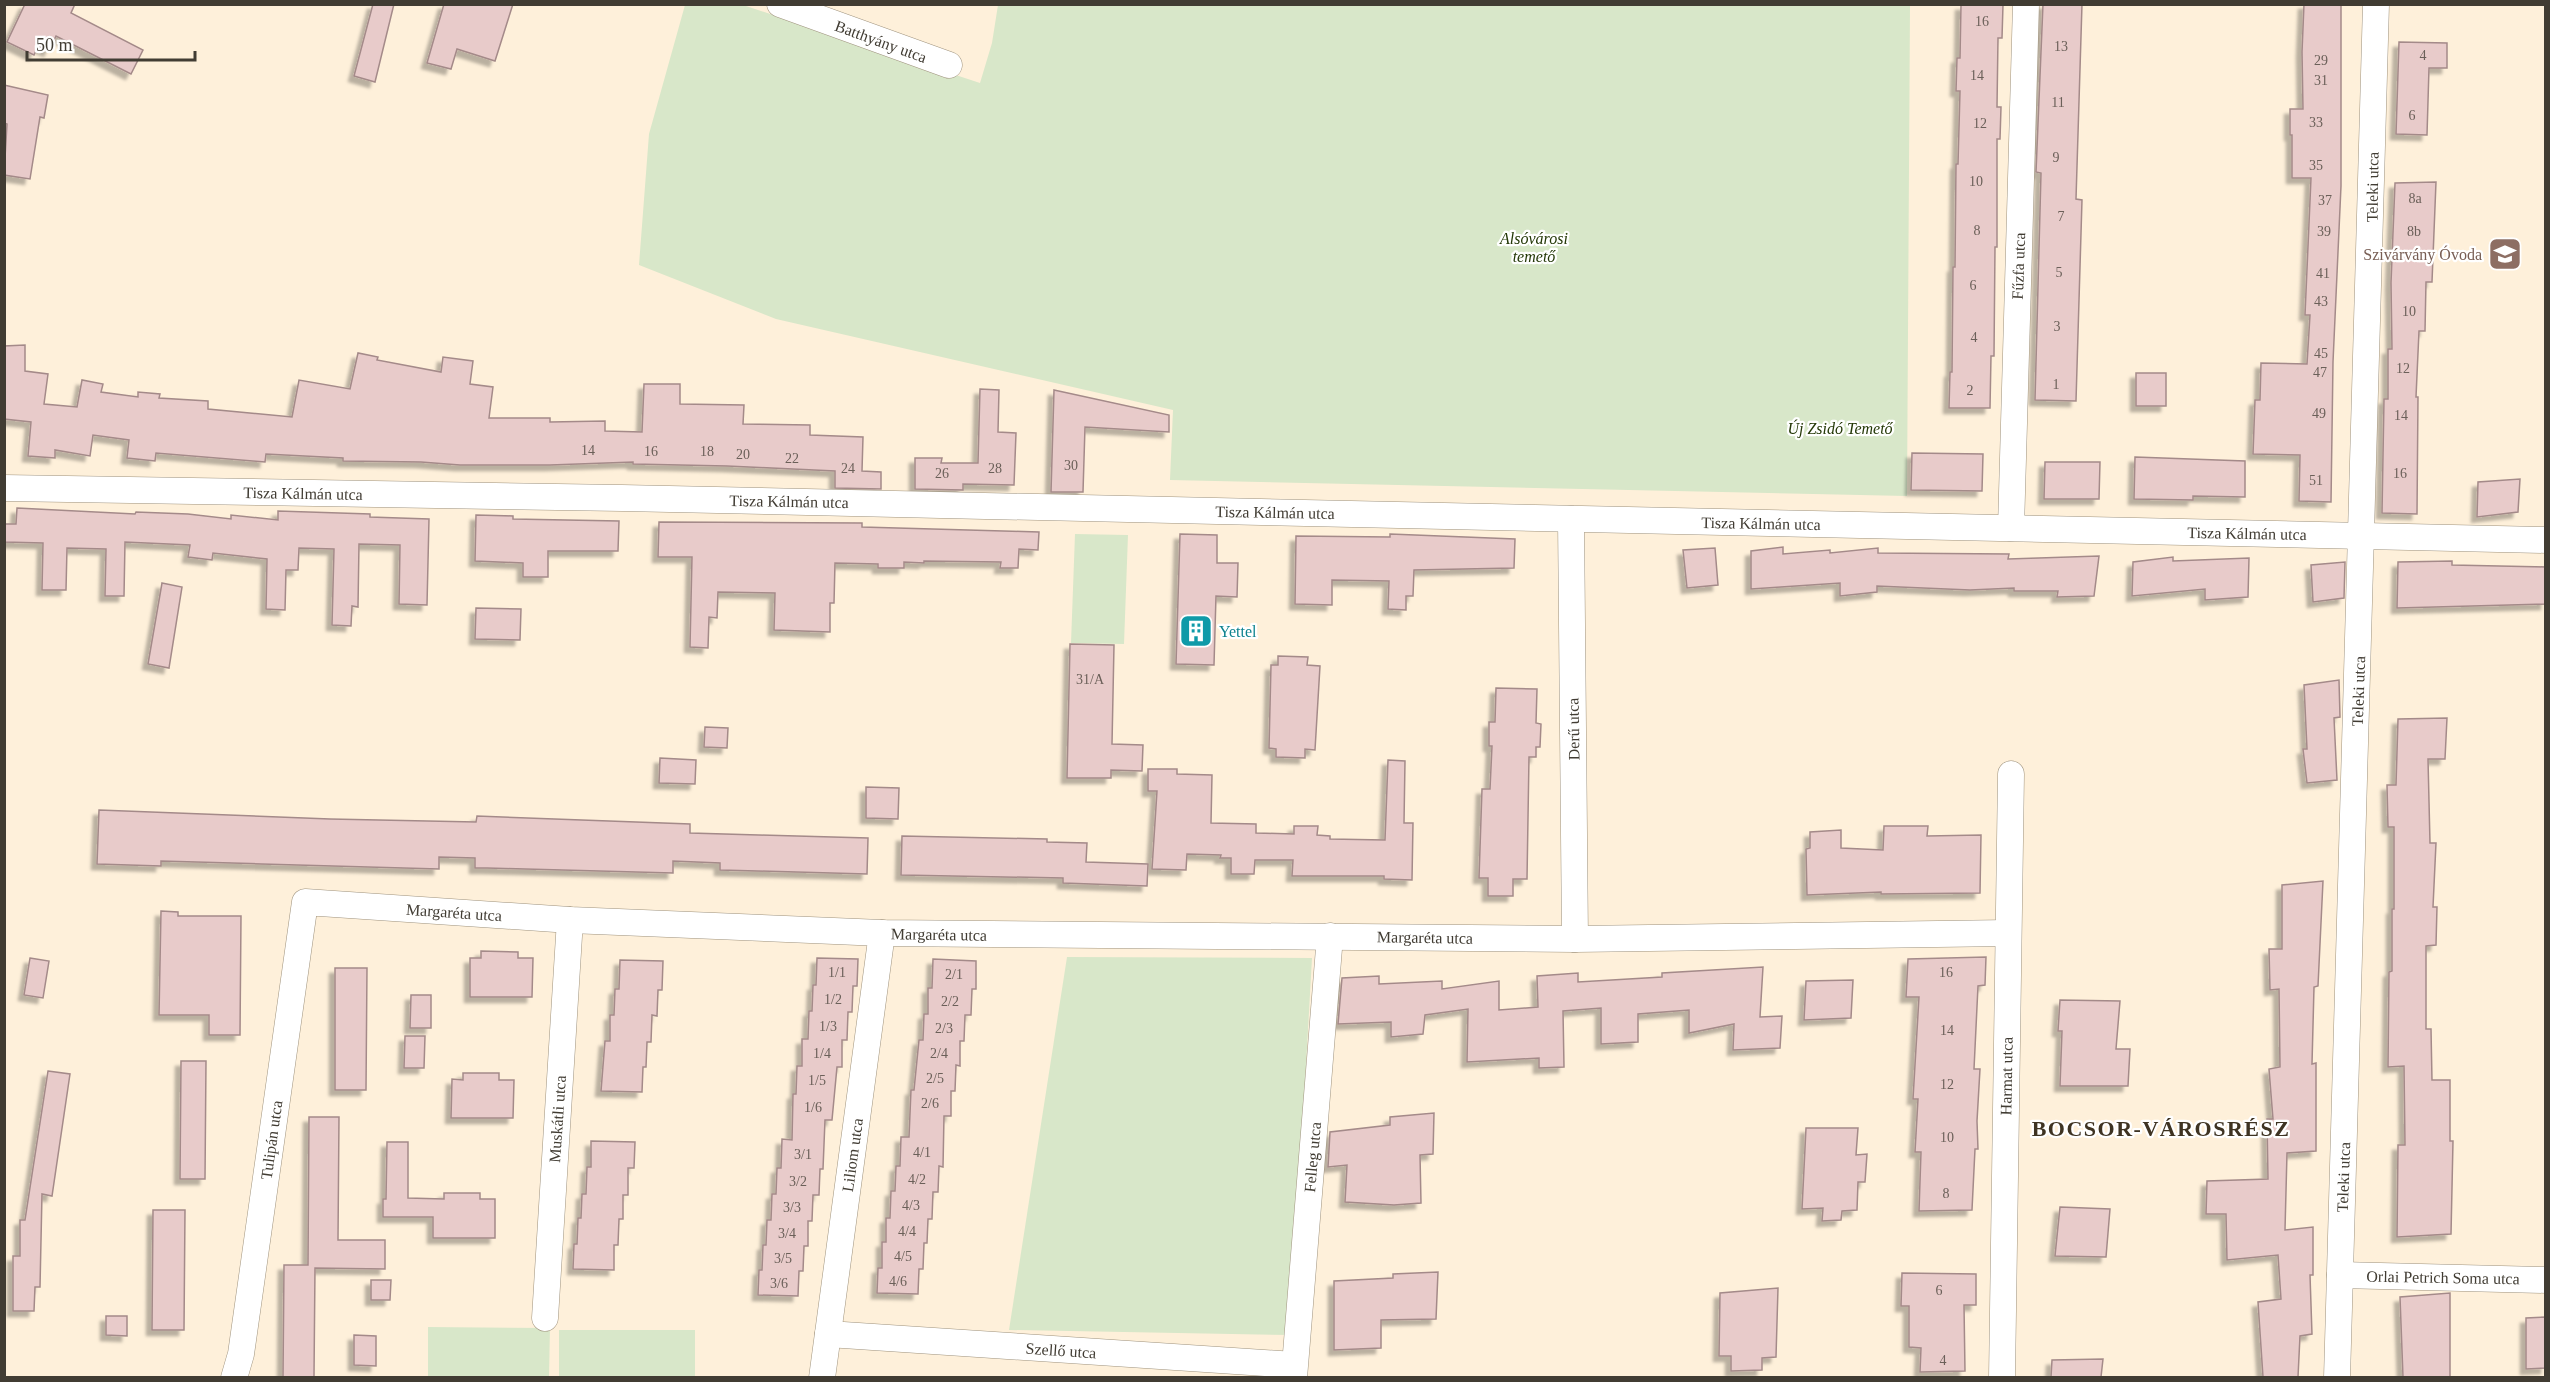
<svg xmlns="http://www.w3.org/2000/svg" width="2550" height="1382" font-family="Georgia,serif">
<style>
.green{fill:#d8e7c9}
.building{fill:#e8cbca;stroke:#a48a89;stroke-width:1.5;filter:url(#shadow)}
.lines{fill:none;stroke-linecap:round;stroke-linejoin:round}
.street-casing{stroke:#9f937e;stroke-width:27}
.street{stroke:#fff;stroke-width:26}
.labels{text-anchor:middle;stroke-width:4.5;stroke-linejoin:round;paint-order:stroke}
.number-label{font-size:14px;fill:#6b6059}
.street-label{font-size:16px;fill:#413c33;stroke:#fff}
.park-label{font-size:16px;font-style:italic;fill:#243807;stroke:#fff}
.education-label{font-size:16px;fill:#785e54;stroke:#fff;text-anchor:end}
.culture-label{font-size:16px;fill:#0d838f;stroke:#fff;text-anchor:start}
.district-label{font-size:22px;font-weight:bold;letter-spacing:1.5px;fill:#3e3322;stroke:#fff}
</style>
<defs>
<filter id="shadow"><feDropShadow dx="-5.5" dy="5.5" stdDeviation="1.5" flood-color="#0004"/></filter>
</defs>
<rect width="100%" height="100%" fill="#fef0da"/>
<g class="green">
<polygon points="685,5 743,5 980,83 992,43 998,5 1910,5 1907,496 1170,480 1173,410 776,319 639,265 649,134"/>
<polygon points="1075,534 1128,535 1124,644 1071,643"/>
<polygon points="1067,957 1312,958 1291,1335 1009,1330"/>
<polygon points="428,1327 550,1328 549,1377 428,1378"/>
<rect x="559" y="1330" width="136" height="47"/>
</g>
<g class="building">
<polygon points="25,4 75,4 71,13 143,50 131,74 56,36 49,51 38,46 34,55 7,42"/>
<polygon points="373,4 394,4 375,82 354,76"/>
<polygon points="444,4 513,4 495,61 457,49 451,69 427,63"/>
<polygon points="2043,4 2082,4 2076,199 2082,200 2076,401 2035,400 2041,173 2036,172"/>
<polygon points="2304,4 2341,4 2341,186 2333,362 2331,502 2299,501 2300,455 2253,454 2255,400 2260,400 2261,363 2307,364 2310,315 2305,315 2311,178 2292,178 2292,135 2290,135 2290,109 2303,109 2302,52"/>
<polygon points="1961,5 2003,5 2002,38 1998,38 1997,107 2001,107 2000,139 1997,139 1997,247 1995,247 1994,356 1991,356 1990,408 1949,408 1950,372 1952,372 1953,267 1955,267 1956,164 1958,164 1960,91 1956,91 1957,58 1960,58"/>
<polygon points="2399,42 2447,43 2447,68 2429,68 2427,135 2396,134"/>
<polygon points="4,85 48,95 44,118 40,117 30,179 4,175 7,124 4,123"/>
<polygon points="2436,182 2432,282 2426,282 2425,331 2419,331 2416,397 2418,397 2417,514 2382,513 2384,399 2388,399 2388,349 2392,349 2391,283 2395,183"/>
<polygon points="25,345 25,371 48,374 44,404 77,407 82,380 103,384 101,392 138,397 138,392 160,394 159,398 208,401 208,409 292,417 299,380 350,389 358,353 378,357 377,360 441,372 443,357 473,361 470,384 493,387 489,418 550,418 550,422 605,421 605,431 642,432 644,384 680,384 680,404 744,405 743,424 810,425 810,435 863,437 862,471 881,472 881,489 835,488 835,471 727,466 633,464 633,462 550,465 460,465 421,462 343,461 343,458 266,454 265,462 156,453 155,461 127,458 129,440 93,435 90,456 55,450 55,458 28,456 31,422 4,419 4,346"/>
<rect x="2136" y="373" width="30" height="33"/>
<polygon points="980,389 999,390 998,432 1016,433 1014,485 963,484 963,490 915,489 915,458 942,458 941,463 978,463"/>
<polygon points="1054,390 1169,415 1169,432 1085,427 1083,492 1051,492"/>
<polygon points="1912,453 1983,454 1982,491 1911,490"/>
<polygon points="2135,457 2245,461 2245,497 2193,496 2193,500 2134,499"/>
<polygon points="2045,462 2100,462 2099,499 2044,499"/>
<polygon points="2520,479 2518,512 2477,517 2478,482"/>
<polygon points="17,508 135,514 136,512 188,514 231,519 231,515 278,520 278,511 370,514 370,517 429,519 427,605 399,604 400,545 359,544 358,607 352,606 351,626 332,625 334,549 299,548 298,570 286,570 285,610 266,609 267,559 213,553 212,560 188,557 190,545 125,542 124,596 105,596 106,549 67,548 66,590 42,590 43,543 4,542 4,524 16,524"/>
<polygon points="476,515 513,516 513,519 619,521 618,551 548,551 548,577 523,577 523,563 475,561"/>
<polygon points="659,522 862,523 862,527 1039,532 1038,550 1019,549 1018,568 1000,568 1001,562 924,561 924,563 904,562 904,568 878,568 878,564 835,563 834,603 830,603 830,632 774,630 775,593 718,592 717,618 709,617 708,648 690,647 692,557 658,557"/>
<polygon points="1180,534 1217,535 1217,563 1238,563 1237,597 1216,596 1214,665 1176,664"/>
<polygon points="1390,534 1515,539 1514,568 1414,570 1413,596 1406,596 1406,610 1388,609 1389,581 1332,580 1332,605 1295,604 1296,536 1390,537"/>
<polygon points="1783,547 1783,554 1830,550 1830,553 1878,548 1878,553 2009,554 2008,559 2099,556 2094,596 2057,597 2058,591 2014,591 2014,588 1970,590 1877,586 1877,592 1840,596 1840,583 1751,589 1751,551"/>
<polygon points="1715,548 1718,585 1687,588 1683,550"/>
<polygon points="2173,557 2173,561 2249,558 2248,597 2205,600 2205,589 2132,596 2133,562"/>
<polygon points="2452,561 2452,565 2546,567 2546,604 2397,608 2398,562"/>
<polygon points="2345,562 2344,598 2313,602 2311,565"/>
<polygon points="162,583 182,587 169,668 148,664"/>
<polygon points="476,608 521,609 520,640 475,639"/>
<polygon points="1070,644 1114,645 1112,744 1143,745 1142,771 1111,770 1111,778 1067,778"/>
<polygon points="1278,656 1308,657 1307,665 1320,666 1315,750 1305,749 1305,758 1276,757 1276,749 1269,748 1271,665 1278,665"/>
<polygon points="2339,680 2340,717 2334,718 2337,780 2307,783 2303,749 2307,749 2304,685"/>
<polygon points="1496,688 1537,689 1536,723 1541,724 1540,747 1536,747 1536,757 1529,757 1527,879 1513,879 1513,896 1488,896 1488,878 1479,878 1482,789 1490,789 1492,746 1489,746 1489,722 1495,722"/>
<polygon points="2447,718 2445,759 2428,759 2430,843 2436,843 2433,907 2437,907 2436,945 2426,946 2426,1029 2431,1029 2432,1080 2450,1080 2450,1141 2453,1141 2451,1234 2397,1237 2398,1145 2405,1145 2404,1066 2388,1067 2389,972 2392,971 2392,909 2394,909 2394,827 2388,827 2387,785 2396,785 2398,719"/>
<polygon points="705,727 728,728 727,748 704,747"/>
<polygon points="660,758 696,760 695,784 659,783"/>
<polygon points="1388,760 1405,761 1404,823 1413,823 1412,880 1384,879 1384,876 1292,876 1293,860 1255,860 1254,874 1231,874 1231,858 1220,858 1221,855 1187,854 1186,870 1152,869 1157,791 1148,791 1148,769 1177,769 1177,774 1212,775 1211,823 1256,824 1256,833 1294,834 1294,826 1318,826 1317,835 1330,836 1330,839 1385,840"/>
<polygon points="866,787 899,788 898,819 866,818"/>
<polygon points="99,810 330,819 476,822 477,816 690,824 690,833 868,838 867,874 720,870 720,863 673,861 673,873 487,868 475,868 475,858 439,857 439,869 161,861 161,866 97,864"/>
<polygon points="1884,826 1928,826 1927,836 1981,835 1980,893 1881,894 1881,892 1807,895 1806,849 1810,848 1810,832 1841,830 1841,848 1883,850"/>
<polygon points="902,836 1047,839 1047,842 1087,843 1086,862 1148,864 1147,886 1063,883 1063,878 901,875"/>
<polygon points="2323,881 2318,986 2314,987 2312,1064 2316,1063 2316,1151 2287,1153 2285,1230 2313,1227 2313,1275 2310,1275 2312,1334 2300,1336 2298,1377 2263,1377 2258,1302 2281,1299 2278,1255 2227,1260 2226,1214 2206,1214 2207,1181 2268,1179 2267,1119 2273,1119 2269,1069 2280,1067 2279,989 2270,990 2269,949 2282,949 2282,885"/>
<polygon points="161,911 178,912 178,916 241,916 240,1035 209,1035 209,1015 159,1015"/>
<polygon points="481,951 518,952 518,958 533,958 532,997 470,997 470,958 481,958"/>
<polygon points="1986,957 1985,985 1978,986 1974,1069 1980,1069 1977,1121 1978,1149 1975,1149 1972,1210 1919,1211 1921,1152 1915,1152 1918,1099 1913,1099 1919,997 1906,997 1908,959"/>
<polygon points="30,958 49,961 43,998 24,995"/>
<polygon points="817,958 858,959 857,986 853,986 852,1012 848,1012 847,1040 842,1040 842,1067 837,1067 832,1120 825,1120 823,1169 820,1169 819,1195 813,1195 812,1221 808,1221 808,1246 804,1246 803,1271 799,1271 798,1296 758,1295 759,1270 762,1270 763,1245 766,1245 767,1220 771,1220 772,1194 776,1194 777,1168 781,1168 782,1139 792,1140 793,1094 796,1094 797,1066 802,1066 802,1039 808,1039 809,1011 812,1011 813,985 816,985"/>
<polygon points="933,959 976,961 976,989 972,989 971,1015 965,1015 964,1041 960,1041 960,1066 956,1065 955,1091 951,1091 951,1116 944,1116 943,1167 939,1166 938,1192 933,1192 932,1219 928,1219 927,1243 924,1243 923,1269 919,1269 918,1294 877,1293 878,1268 882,1268 882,1242 886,1242 886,1218 890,1218 891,1191 895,1191 896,1166 900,1166 901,1137 909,1137 911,1090 914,1090 919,1040 923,1040 924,1014 928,1014 928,988 932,988"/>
<polygon points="620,960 663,961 662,990 658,990 657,1016 652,1015 651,1042 647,1042 646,1067 643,1067 642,1092 601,1091 605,1041 610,1041 610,1015 614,1015 615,989 619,989"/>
<polygon points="1763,967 1760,1017 1782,1016 1780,1048 1733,1050 1734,1024 1689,1033 1689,1010 1638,1014 1638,1042 1601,1044 1601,1008 1563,1011 1564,1067 1539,1068 1539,1058 1467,1062 1468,1009 1425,1015 1423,1034 1391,1037 1391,1022 1338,1024 1342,978 1379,976 1379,984 1442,981 1442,989 1499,981 1499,1010 1538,1007 1537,976 1578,973 1578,982 1662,977 1662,973"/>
<polygon points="335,968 367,968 366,1090 335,1090"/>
<polygon points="1853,980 1851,1018 1804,1020 1806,981"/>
<polygon points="411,995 431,995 431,1028 410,1028"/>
<polygon points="2060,1000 2120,1001 2116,1049 2130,1049 2128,1086 2060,1086 2062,1031 2058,1031"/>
<polygon points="405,1036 425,1036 424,1068 404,1068"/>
<polygon points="181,1061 206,1061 205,1179 180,1179"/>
<polygon points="48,1071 70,1074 52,1196 42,1194 40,1287 35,1287 34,1311 13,1311 13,1256 20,1256 20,1220 25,1220"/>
<polygon points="463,1073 499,1073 499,1080 514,1080 513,1118 451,1118 452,1079 463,1080"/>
<polygon points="1434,1113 1433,1154 1420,1155 1421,1203 1394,1205 1345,1202 1347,1165 1328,1167 1330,1132 1390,1125 1390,1117"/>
<polygon points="309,1117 339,1117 338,1240 385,1240 385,1269 315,1268 314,1377 283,1377 284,1265 308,1265"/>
<polygon points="1806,1128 1858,1128 1856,1155 1867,1154 1865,1182 1858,1182 1857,1210 1842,1211 1841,1220 1822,1221 1823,1208 1802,1209"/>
<polygon points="591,1141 635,1142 634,1168 628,1168 628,1195 623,1195 623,1219 619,1219 618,1245 614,1245 614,1270 573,1269 574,1244 577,1244 578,1218 581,1218 582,1194 586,1194 587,1167 591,1167"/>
<polygon points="387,1142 408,1142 408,1198 444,1199 444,1193 480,1193 480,1199 495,1199 495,1238 433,1238 433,1217 383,1217 383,1199 386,1199"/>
<polygon points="2060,1207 2110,1209 2106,1257 2055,1256"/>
<polygon points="153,1210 185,1210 184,1330 152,1330"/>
<polygon points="1438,1272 1436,1319 1381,1320 1381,1348 1334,1350 1334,1281 1393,1278 1393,1274"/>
<polygon points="1902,1273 1976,1274 1976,1305 1964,1305 1965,1371 1920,1372 1921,1348 1909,1347 1909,1306 1901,1306"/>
<polygon points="371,1280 391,1280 390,1300 371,1300"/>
<polygon points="1778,1288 1776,1357 1762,1358 1762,1370 1731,1371 1731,1356 1719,1356 1720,1293"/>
<polygon points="2450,1293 2450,1377 2403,1377 2400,1297"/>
<polygon points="106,1316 127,1316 127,1336 106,1335"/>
<polygon points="2546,1317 2546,1368 2526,1369 2526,1318"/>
<polygon points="354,1335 376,1336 376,1366 354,1365"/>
<polygon points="2103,1359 2101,1377 2051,1377 2052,1360"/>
</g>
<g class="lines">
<defs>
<g id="street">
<polyline points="780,4 949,65"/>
<polyline points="4,488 622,498 2546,540"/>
<polyline points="1571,519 1575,939"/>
<polyline points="2011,528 2026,4"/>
<polyline points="2340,1275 2546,1280"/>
<polyline points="545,1318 570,920"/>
<polyline points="828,1334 1294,1365"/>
<polyline points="234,1378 241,1354 305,902 570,920 882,933 1575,939 2008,933"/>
<polyline points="822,1378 882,933"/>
<polyline points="1294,1378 1330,936"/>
<polyline points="2002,1378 2011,774"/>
<polyline points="2337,1378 2376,4"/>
</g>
</defs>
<use href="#street" class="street-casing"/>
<use href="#street" class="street"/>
</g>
<defs>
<symbol id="school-square" viewBox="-11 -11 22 22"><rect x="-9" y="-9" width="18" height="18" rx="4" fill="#8d6e63" stroke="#fff"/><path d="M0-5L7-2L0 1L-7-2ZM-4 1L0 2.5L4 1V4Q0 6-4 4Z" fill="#fff"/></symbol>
<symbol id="building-square" viewBox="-11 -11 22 22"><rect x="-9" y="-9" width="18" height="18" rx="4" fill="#0f9aa8" stroke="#fff"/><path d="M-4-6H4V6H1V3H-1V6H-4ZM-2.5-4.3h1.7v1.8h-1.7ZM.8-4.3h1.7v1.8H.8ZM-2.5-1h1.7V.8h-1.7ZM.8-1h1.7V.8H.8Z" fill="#fff"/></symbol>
</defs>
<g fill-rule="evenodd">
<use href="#school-square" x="2486" y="235" width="38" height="38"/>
<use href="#building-square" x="1177" y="612" width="38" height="38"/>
</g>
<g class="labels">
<g class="number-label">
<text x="1982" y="26">16</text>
<text x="2061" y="51">13</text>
<text x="2423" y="60">4</text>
<text x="2321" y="65">29</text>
<text x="1977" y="80">14</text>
<text x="2321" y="85">31</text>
<text x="2058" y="107">11</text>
<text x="2412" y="120">6</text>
<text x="2316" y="127">33</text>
<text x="1980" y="128">12</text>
<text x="2056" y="162">9</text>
<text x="2316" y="170">35</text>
<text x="1976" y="186">10</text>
<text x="2415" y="203">8a</text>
<text x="2325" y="205">37</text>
<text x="2061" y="221">7</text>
<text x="1977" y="235">8</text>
<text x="2324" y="236">39</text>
<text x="2414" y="236">8b</text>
<text x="2059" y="277">5</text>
<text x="2323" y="278">41</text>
<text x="1973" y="290">6</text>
<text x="2321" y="306">43</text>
<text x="2409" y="316">10</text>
<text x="2057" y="331">3</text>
<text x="1974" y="342">4</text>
<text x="2321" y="358">45</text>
<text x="2403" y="373">12</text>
<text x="2320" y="377">47</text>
<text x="2056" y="389">1</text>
<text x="1970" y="395">2</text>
<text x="2319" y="418">49</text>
<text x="2401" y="420">14</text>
<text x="588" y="455">14</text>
<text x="651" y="456">16</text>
<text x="707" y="456">18</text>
<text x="743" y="459">20</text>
<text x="792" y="463">22</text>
<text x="1071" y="470">30</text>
<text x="848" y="473">24</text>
<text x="995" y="473">28</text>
<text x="942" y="478">26</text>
<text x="2400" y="478">16</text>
<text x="2316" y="485">51</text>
<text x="1090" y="684">31/A</text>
<text x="837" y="977">1/1</text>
<text x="1946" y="977">16</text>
<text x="954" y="979">2/1</text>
<text x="833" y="1004">1/2</text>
<text x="950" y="1006">2/2</text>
<text x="828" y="1031">1/3</text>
<text x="944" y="1033">2/3</text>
<text x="1947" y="1035">14</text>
<text x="822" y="1058">1/4</text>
<text x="939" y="1058">2/4</text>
<text x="935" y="1083">2/5</text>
<text x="817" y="1085">1/5</text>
<text x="1947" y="1089">12</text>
<text x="930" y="1108">2/6</text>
<text x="813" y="1112">1/6</text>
<text x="1947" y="1142">10</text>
<text x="922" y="1157">4/1</text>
<text x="803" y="1159">3/1</text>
<text x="917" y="1184">4/2</text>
<text x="798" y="1186">3/2</text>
<text x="1946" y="1198">8</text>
<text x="911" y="1210">4/3</text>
<text x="792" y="1212">3/3</text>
<text x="907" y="1236">4/4</text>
<text x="787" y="1238">3/4</text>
<text x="903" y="1261">4/5</text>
<text x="783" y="1263">3/5</text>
<text x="898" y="1286">4/6</text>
<text x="779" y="1288">3/6</text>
<text x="1939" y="1295">6</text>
<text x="1943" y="1365">4</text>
</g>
<g class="street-label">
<text transform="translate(881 41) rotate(20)" y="6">Batthyány utca</text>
<text transform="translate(2372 187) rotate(-89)" y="6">Teleki utca</text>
<text transform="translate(2018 266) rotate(-88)" y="6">Fűzfa utca</text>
<text transform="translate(303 493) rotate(1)" y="6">Tisza Kálmán utca</text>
<text transform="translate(789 501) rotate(1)" y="6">Tisza Kálmán utca</text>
<text transform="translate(1275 512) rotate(1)" y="6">Tisza Kálmán utca</text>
<text transform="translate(1761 523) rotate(1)" y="6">Tisza Kálmán utca</text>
<text transform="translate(2247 533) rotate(1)" y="6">Tisza Kálmán utca</text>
<text transform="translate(2358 691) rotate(-88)" y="6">Teleki utca</text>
<text transform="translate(1573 729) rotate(-91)" y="6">Derű utca</text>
<text transform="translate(454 912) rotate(4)" y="6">Margaréta utca</text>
<text transform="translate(939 934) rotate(1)" y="6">Margaréta utca</text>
<text transform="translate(1425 937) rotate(1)" y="6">Margaréta utca</text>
<text transform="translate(2006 1076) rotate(-89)" y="6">Harmat utca</text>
<text transform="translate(557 1119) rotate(-86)" y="6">Muskátli utca</text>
<text transform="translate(271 1140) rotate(-82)" y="6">Tulipán utca</text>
<text transform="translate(852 1155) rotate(-82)" y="6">Liliom utca</text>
<text transform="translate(1312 1157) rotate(-85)" y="6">Felleg utca</text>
<text transform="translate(2343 1177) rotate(-88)" y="6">Teleki utca</text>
<text transform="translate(2443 1277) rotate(1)" y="6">Orlai Petrich Soma utca</text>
<text transform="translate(1061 1350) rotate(4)" y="6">Szellő utca</text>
</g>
<g class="park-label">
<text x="1534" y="244">Alsóvárosi<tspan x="1534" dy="18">temető</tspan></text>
<text x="1840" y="434">Új Zsidó Temető</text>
</g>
<g class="education-label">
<text x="2482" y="260">Szivárvány Óvoda</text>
</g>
<g class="culture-label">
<text x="1219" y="637">Yettel</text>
</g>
<g class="district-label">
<text x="2161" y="1136">BOCSOR-VÁROSRÉSZ</text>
</g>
</g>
<rect width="2550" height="1382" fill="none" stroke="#413c33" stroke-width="12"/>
<path d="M27 51v9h168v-9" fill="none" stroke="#413c33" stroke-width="3"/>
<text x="36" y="51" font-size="18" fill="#413c33" stroke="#ffffff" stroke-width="4.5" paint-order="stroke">50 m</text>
</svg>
